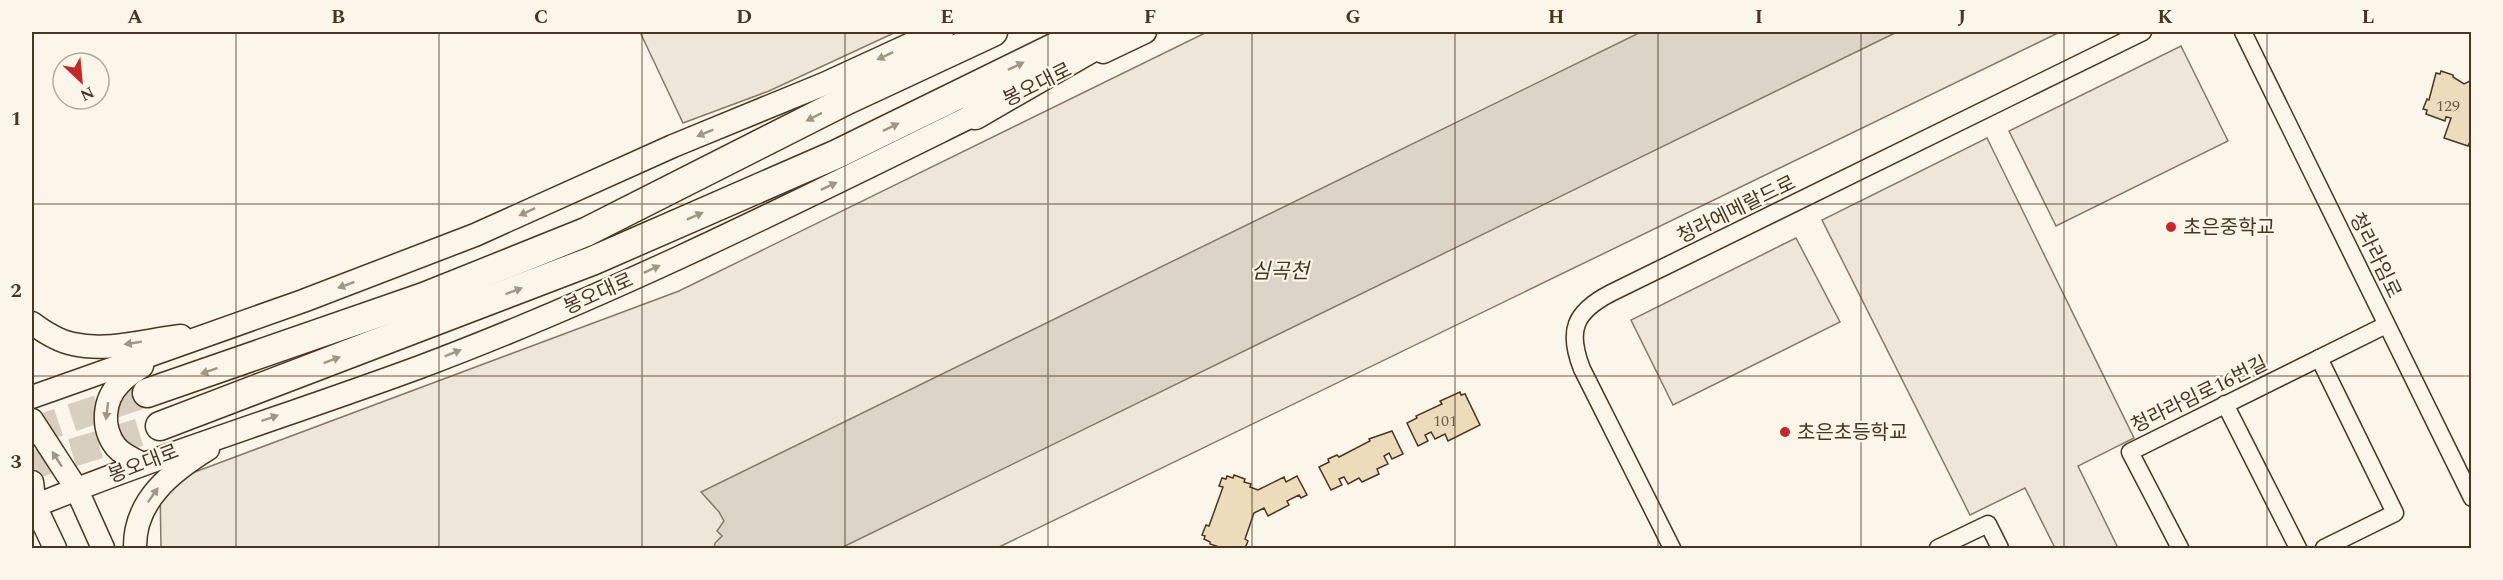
<svg xmlns="http://www.w3.org/2000/svg" width="2503" height="580" font-family="Spectral,'Noto Sans KR',serif">
<style>
.green{fill:#ede6d9;stroke:#887966;stroke-width:1.5}
.water{fill:#dcd4c6;stroke:#887966;stroke-width:1.5}
.building{fill:#ecdcbc;stroke:#4a3520;stroke-width:1.5}
.lines{fill:none;stroke-linecap:round;stroke-linejoin:round}
.highway-tunnel{stroke:#d8cfc1;stroke-width:28;stroke-dasharray:28 14;stroke-linecap:butt}
.street-casing{stroke:#4a3520;stroke-width:19}
.secondary-casing{stroke:#4a3520;stroke-width:25}
.highway-casing{stroke:#4a3520;stroke-width:31}
.street{stroke:#fbf6e9;stroke-width:16}
.secondary{stroke:#fbf6e9;stroke-width:22}
.highway{stroke:#fbf6e9;stroke-width:28}
.oneway{fill:#a29684}
.grid{fill:none;stroke:#4a3520;stroke-width:1.5;stroke-opacity:0.55}
.poi-dot{fill:#c62828;stroke:#fbf6e9;stroke-width:2}
.labels{text-anchor:middle;stroke-width:4.5;stroke-linejoin:round;paint-order:stroke}
.number-label{font-size:16px;fill:#725f47}
.street-label{font-size:20px;fill:#4a3520;stroke:#fbf6e9}
.poi-label{font-size:20px;fill:#4a3520;stroke:#fbf6e9;text-anchor:start}
.water-label{font-size:21px;font-style:italic;fill:#4a3520;stroke:#fbf6e9}
.neatline{fill:none;stroke:#4a3520;stroke-width:2}
.grid-label{font-size:20px;text-anchor:middle;font-weight:bold;fill:#4a3520}
</style>
<rect width="100%" height="100%" fill="#fbf6e9"/>
<g class="green">
<polygon points="640,32 896,32 769,91 683,123"/>
<polygon points="1207,32 2060,32 997,548 161,548 160,485 679,291"/>
<polygon points="2181,46 2228,141 2056,226 2009,131"/>
<polygon points="1987,138 2134,438 2078,466 2118,548 2055,548 2025,488 1970,515 1822,220"/>
<polygon points="1796,238 1840,322 1673,405 1631,320"/>
</g>
<polygon class="water" points="1641,32 1897,32 841,548 714,548 715,543 722,536 717,531 724,521 719,512 701,492"/>
<g class="building">
<polygon points="2441,71 2453,75 2453,77 2464,84 2472,80 2472,137 2468,146 2444,138 2451,118 2446,117 2445,121 2426,114 2427,110 2423,109 2427,99 2429,100 2436,73 2440,74"/>
<polygon points="1460,392 1461,395 1465,394 1480,425 1448,441 1445,434 1435,439 1431,432 1425,435 1428,441 1418,446 1407,423 1417,418 1416,416 1442,404 1440,401"/>
<polygon points="1392,431 1403,454 1392,459 1389,453 1384,456 1388,464 1377,469 1379,474 1362,482 1359,478 1348,484 1344,477 1339,479 1342,485 1331,490 1319,467 1329,462 1328,459 1337,455 1339,457 1370,441 1369,439"/>
<polygon points="1234,475 1245,479 1244,482 1251,484 1250,487 1258,490 1284,477 1286,482 1297,476 1307,495 1301,498 1299,495 1287,501 1289,505 1268,516 1264,508 1254,513 1245,539 1248,541 1245,548 1222,548 1210,544 1210,542 1204,539 1205,536 1202,535 1206,525 1209,526 1223,487 1219,486 1222,478 1226,479 1227,476 1233,478"/>
</g>
<g class="lines">
<g class="highway-tunnel">
<polyline points="32,431 147,393"/>
<polyline points="32,465 160,426"/>
</g>
<defs>
<g id="street">
<polyline points="2243,32 2472,498"/>
<polyline points="2319,358 2395,513 2324,548"/>
<polyline points="2225,404 2298,548"/>
<path d="M1672,548l-90,-179c-15,-38 -8,-57 29,-76l532,-261"/>
<polyline points="1938,548 1988,524 2000,548"/>
<polyline points="2180,548 2130,452 2386,325"/>
</g>
<g id="secondary">
<polyline points="1103,52 1145,32"/>
<path d="M32,323c12,9 26,18 41,21 35,8 73,-4 108,-8"/>
<path d="M142,366c-7,5 -16,10 -22,17 -17,17 -19,45 -4,64 7,8 18,13 27,17"/>
<polyline points="32,397 303,301 475,235 673,146 824,84 937,32"/>
<polyline points="32,420 76,488 103,548"/>
<polyline points="32,482 35,506 55,548"/>
<path d="M32,507c127,-52 258,-92 388,-140 195,-73 383,-168 570,-260"/>
<path d="M135,548c-1,-47 36,-76 73,-99"/>
</g>
<g id="highway">
<polyline points="929,35 939,32"/>
<polyline points="975,115 1119,32"/>
<polyline points="147,393 424,297 586,232 847,100 993,32"/>
<polyline points="160,426 592,261 837,154 1086,32"/>
</g>
</defs>
<use href="#street" class="street-casing"/>
<use href="#secondary" class="secondary-casing"/>
<use href="#highway" class="highway-casing"/>
<use href="#street" class="street"/>
<use href="#secondary" class="secondary"/>
<use href="#highway" class="highway"/>
</g>
<defs><path id="oneway-solid" d="M-6-.8H1V-3.2L6.5 0L1 3.2V.8H-6Z" transform="scale(1.5)"/></defs>
<g class="oneway">
<use href="#oneway-solid" transform="translate(885 56) rotate(155)"/>
<use href="#oneway-solid" transform="translate(1016 66) rotate(-26)"/>
<use href="#oneway-solid" transform="translate(814 117) rotate(153)"/>
<use href="#oneway-solid" transform="translate(891 127) rotate(-26)"/>
<use href="#oneway-solid" transform="translate(705 133) rotate(158)"/>
<use href="#oneway-solid" transform="translate(829 186) rotate(-25)"/>
<use href="#oneway-solid" transform="translate(527 212) rotate(155)"/>
<use href="#oneway-solid" transform="translate(695 216) rotate(-24)"/>
<use href="#oneway-solid" transform="translate(652 269) rotate(-25)"/>
<use href="#oneway-solid" transform="translate(346 285) rotate(160)"/>
<use href="#oneway-solid" transform="translate(514 291) rotate(-21)"/>
<use href="#oneway-solid" transform="translate(133 343) rotate(171)"/>
<use href="#oneway-solid" transform="translate(453 353) rotate(-22)"/>
<use href="#oneway-solid" transform="translate(332 360) rotate(-21)"/>
<use href="#oneway-solid" transform="translate(209 371) rotate(161)"/>
<use href="#oneway-solid" transform="translate(107 411) rotate(97)"/>
<use href="#oneway-solid" transform="translate(270 418) rotate(-19)"/>
<use href="#oneway-solid" transform="translate(57 459) rotate(-123)"/>
<use href="#oneway-solid" transform="translate(153 495) rotate(-55)"/>
</g>
<path class="grid" d="M236,32v516M439,32v516M642,32v516M845,32v516M1048,32v516M1252,32v516M1455,32v516M1658,32v516M1861,32v516M2064,32v516M2267,32v516M32,204h2440M32,376h2440"/>
<g class="poi-dot">
<circle cx="2171" cy="227" r="6"/>
<circle cx="1785" cy="432" r="6"/>
</g>
<g class="labels">
<g class="number-label">
<text x="2448" y="111">129</text>
<text x="1445" y="426">101</text>
</g>
<g class="street-label">
<text transform="translate(1037 84) rotate(-26)" y="7">봉오대로</text>
<text transform="translate(1736 209) rotate(-26)" y="7">청라에메랄드로</text>
<text transform="translate(2376 255) rotate(64)" y="7">청라라임로</text>
<text transform="translate(598 293) rotate(-24)" y="7">봉오대로</text>
<text transform="translate(2199 394) rotate(-26)" y="7">청라라임로16번길</text>
<text transform="translate(143 463) rotate(-21)" y="7">봉오대로</text>
</g>
<g class="poi-label">
<text x="2183" y="234">초은중학교</text>
<text x="1797" y="439">초은초등학교</text>
</g>
<g class="water-label">
<text x="1280" y="278">심곡천</text>
</g>
</g>
<rect width="2503" height="580" fill="none" stroke="#fbf6e9" stroke-width="66"/>
<g transform="translate(81 81) rotate(154)"><circle r="28" fill="#fbf6e9" stroke="#b4a999" stroke-width="1.5"/>
<path d="M0-4.5L10 22L0 15L-10 22Z" fill="#c62828"/>
<text y="-9" font-size="16" font-weight="bold" text-anchor="middle" fill="#4a3520">N</text>
</g>
<rect x="33" y="33" width="2437" height="514" class="neatline"/>
<g class="grid-label">
<text x="135" y="23">A</text>
<text x="338" y="23">B</text>
<text x="541" y="23">C</text>
<text x="744" y="23">D</text>
<text x="947" y="23">E</text>
<text x="1150" y="23">F</text>
<text x="1353" y="23">G</text>
<text x="1556" y="23">H</text>
<text x="1759" y="23">I</text>
<text x="1962" y="23">J</text>
<text x="2165" y="23">K</text>
<text x="2368" y="23">L</text>
<text x="16" y="125">1</text>
<text x="16" y="297">2</text>
<text x="16" y="468">3</text>
</g>
</svg>
